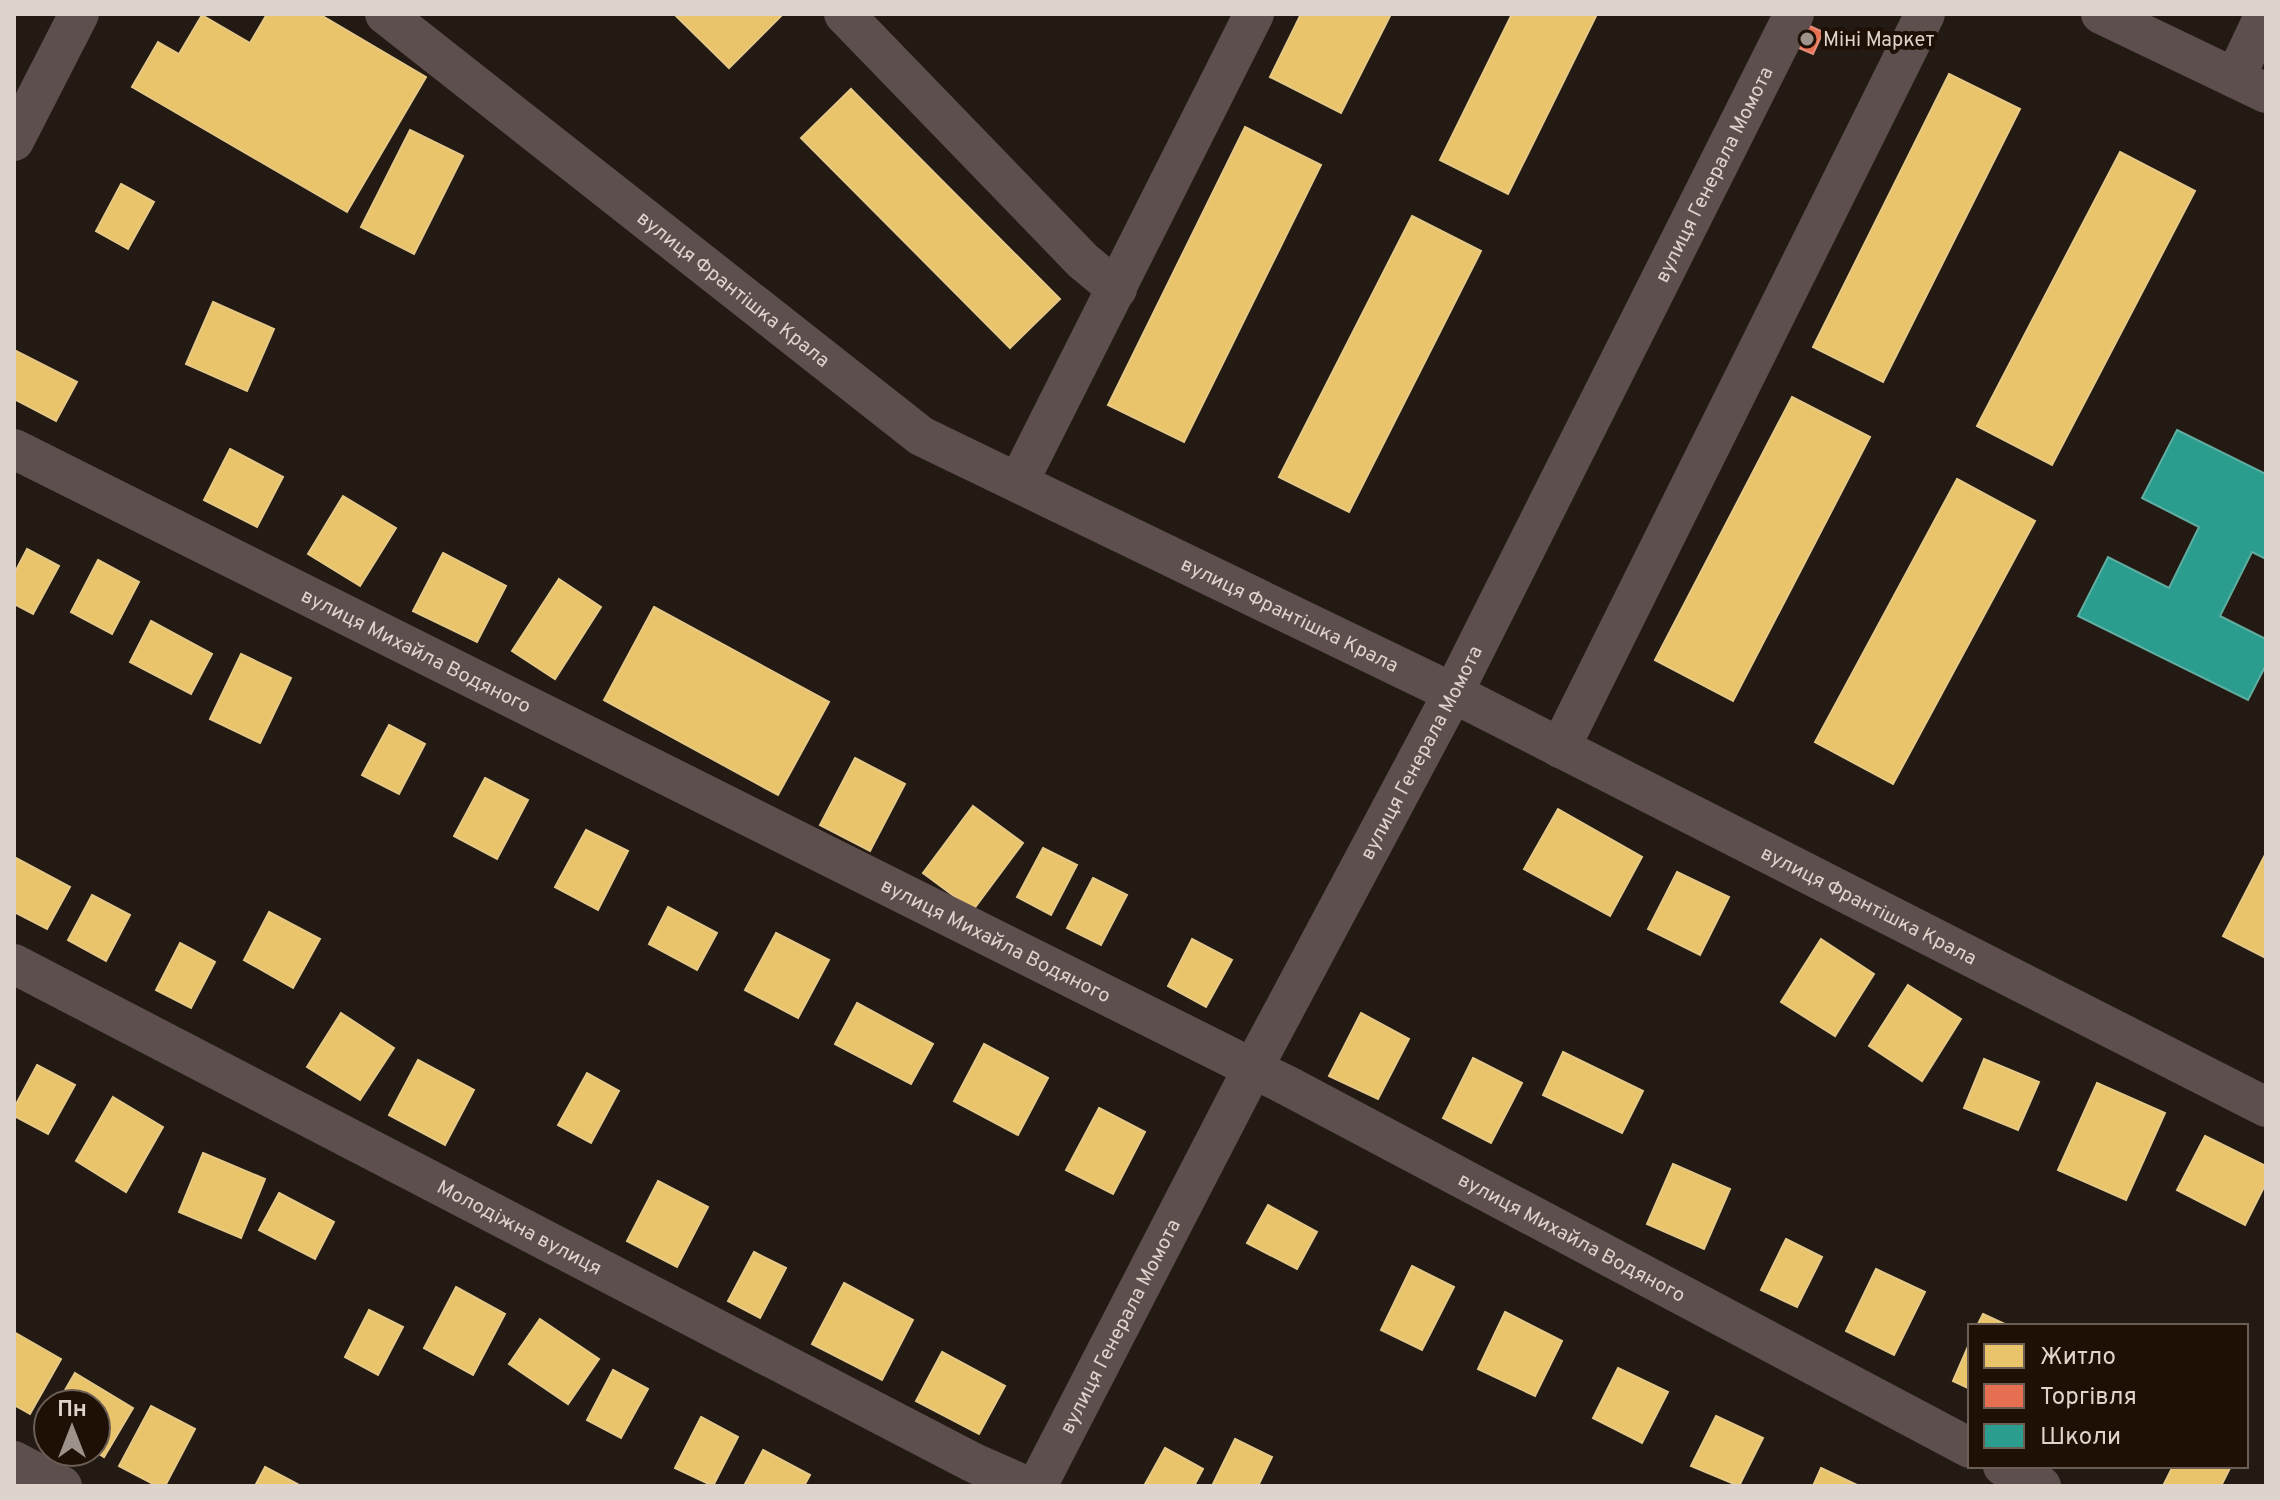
<svg xmlns="http://www.w3.org/2000/svg" width="2280" height="1500" font-family="Overpass,sans-serif">
<style>
.homes{fill:#e9c46a;stroke:#e6c987;stroke-width:2}
.shops{fill:#e76f51;stroke:#e58d76;stroke-width:2}
.schools{fill:#2a9d8f;stroke:#60aea1;stroke-width:2}
.lines{fill:none;stroke-linecap:round;stroke-linejoin:round}
.minor{stroke:#5d4f4e;stroke-width:40}
.poi-dot{fill:#9d938b;stroke:#1f1005;stroke-width:3}
.labels{text-anchor:middle;stroke-width:8;stroke-linejoin:round;paint-order:stroke}
.poi-label{font-size:20px;fill:#dfd4cc;stroke:#1f1005;text-anchor:start}
.street-label{font-size:20px;fill:#dfd4cc;stroke:#1f1005}
</style>
<rect width="100%" height="100%" fill="#231a13"/>
<g class="homes">
<polygon points="267,14 319,14 426,77 347,212 132,87 158,42 179,54 202,15 250,43"/>
<polygon points="674,14 783,14 729,68"/>
<polygon points="1301,14 1391,14 1341,113 1270,77"/>
<polygon points="1512,14 1597,14 1508,194 1440,160"/>
<polygon points="1949,74 2020,109 1883,382 1813,347"/>
<polygon points="851,89 1060,299 1010,348 801,138"/>
<polygon points="1245,127 1321,165 1184,442 1108,405"/>
<polygon points="410,130 463,156 414,254 361,227"/>
<polygon points="2120,152 2195,191 2052,465 1977,426"/>
<polygon points="121,184 154,202 128,249 96,231"/>
<polygon points="1412,216 1481,251 1349,512 1279,477"/>
<polygon points="213,302 274,329 247,391 186,364"/>
<polygon points="14,350 77,382 56,421 14,399"/>
<polygon points="1792,397 1870,437 1733,701 1655,660"/>
<polygon points="230,449 283,477 257,527 204,500"/>
<polygon points="1957,479 2035,521 1893,784 1815,742"/>
<polygon points="343,496 396,528 360,586 308,554"/>
<polygon points="27,549 59,566 33,614 14,604 14,574"/>
<polygon points="443,553 506,586 477,642 413,611"/>
<polygon points="98,560 139,582 112,634 71,612"/>
<polygon points="559,579 601,607 555,679 512,651"/>
<polygon points="654,607 829,702 778,795 604,700"/>
<polygon points="151,621 212,654 191,694 130,662"/>
<polygon points="241,654 291,678 260,743 210,719"/>
<polygon points="389,725 425,744 399,794 362,775"/>
<polygon points="855,758 905,784 870,851 820,825"/>
<polygon points="485,778 528,800 497,859 454,836"/>
<polygon points="973,806 1023,843 973,910 923,873"/>
<polygon points="1558,809 1642,857 1610,916 1524,869"/>
<polygon points="586,830 628,851 598,910 555,887"/>
<polygon points="1043,848 1077,865 1051,915 1017,897"/>
<polygon points="2266,853 2266,958 2223,936"/>
<polygon points="14,857 70,887 47,929 14,912"/>
<polygon points="1677,872 1729,897 1700,955 1648,929"/>
<polygon points="1093,878 1127,895 1101,945 1067,928"/>
<polygon points="92,895 130,915 106,961 68,940"/>
<polygon points="668,907 717,933 697,970 649,944"/>
<polygon points="269,912 320,939 293,988 244,960"/>
<polygon points="776,933 829,960 798,1018 745,990"/>
<polygon points="1192,939 1232,960 1206,1007 1168,986"/>
<polygon points="1821,939 1874,974 1835,1036 1781,1002"/>
<polygon points="180,943 215,962 191,1008 156,990"/>
<polygon points="1908,985 1961,1019 1922,1081 1869,1046"/>
<polygon points="857,1003 933,1044 911,1084 835,1044"/>
<polygon points="341,1013 394,1048 360,1100 307,1067"/>
<polygon points="1361,1013 1409,1039 1378,1099 1329,1076"/>
<polygon points="984,1044 1048,1078 1018,1135 954,1101"/>
<polygon points="1563,1052 1643,1091 1622,1133 1543,1095"/>
<polygon points="1473,1058 1522,1083 1491,1143 1443,1118"/>
<polygon points="1984,1059 2039,1082 2018,1130 1964,1108"/>
<polygon points="418,1060 474,1090 445,1145 389,1115"/>
<polygon points="37,1065 75,1085 48,1134 14,1116 14,1108"/>
<polygon points="587,1073 619,1091 591,1143 558,1125"/>
<polygon points="2097,1083 2165,1113 2126,1200 2058,1170"/>
<polygon points="113,1097 163,1127 126,1192 76,1161"/>
<polygon points="1099,1108 1145,1132 1113,1194 1066,1170"/>
<polygon points="2205,1136 2266,1166 2266,1183 2245,1225 2177,1190"/>
<polygon points="203,1153 265,1179 241,1238 179,1212"/>
<polygon points="1673,1164 1730,1189 1704,1249 1647,1224"/>
<polygon points="658,1181 708,1207 677,1267 627,1241"/>
<polygon points="279,1193 334,1222 315,1259 259,1230"/>
<polygon points="1268,1205 1317,1232 1297,1269 1247,1243"/>
<polygon points="1786,1239 1822,1257 1797,1307 1761,1290"/>
<polygon points="754,1252 786,1268 760,1318 728,1301"/>
<polygon points="1412,1266 1454,1287 1422,1350 1381,1330"/>
<polygon points="1876,1269 1925,1292 1894,1355 1846,1331"/>
<polygon points="844,1283 913,1320 882,1380 812,1344"/>
<polygon points="456,1287 505,1314 473,1375 424,1348"/>
<polygon points="369,1310 403,1327 378,1375 345,1357"/>
<polygon points="1505,1312 1562,1341 1535,1396 1478,1369"/>
<polygon points="1983,1314 2009,1326 1977,1326"/>
<polygon points="540,1319 599,1359 568,1404 509,1364"/>
<polygon points="14,1332 61,1359 30,1414 14,1405"/>
<polygon points="1970,1342 1970,1389 1953,1381"/>
<polygon points="942,1352 1005,1386 979,1434 916,1401"/>
<polygon points="1618,1368 1668,1392 1642,1443 1593,1418"/>
<polygon points="613,1370 648,1389 621,1438 587,1420"/>
<polygon points="75,1373 133,1408 104,1457 96,1452 96,1404 57,1404"/>
<polygon points="151,1406 195,1429 165,1486 157,1486 119,1466"/>
<polygon points="1716,1416 1763,1438 1739,1486 1691,1466"/>
<polygon points="701,1417 738,1437 713,1486 675,1468"/>
<polygon points="1235,1439 1272,1457 1258,1486 1212,1486"/>
<polygon points="1165,1448 1203,1469 1194,1486 1144,1486"/>
<polygon points="763,1450 810,1475 804,1486 744,1486"/>
<polygon points="2173,1466 2231,1466 2221,1486 2163,1486"/>
<polygon points="265,1467 301,1486 255,1486"/>
<polygon points="1821,1468 1859,1486 1813,1486"/>
</g>
<polygon class="shops" points="1803,23 1823,32 1813,54 1792,45"/>
<polygon class="schools" points="2177,430 2266,474 2266,559 2252,552 2220,616 2266,639 2266,665 2248,700 2078,616 2108,557 2169,588 2199,527 2142,498"/>
<g class="lines">
<g class="minor">
<path id="s1" d="M385,14l536,422 532,257 813,414"/>
<polyline points="844,14 1083,261 1117,289"/>
<polyline points="2101,14 2266,93"/>
<polyline points="2235,78 2265,14"/>
<polyline points="14,141 79,14"/>
<path id="s2" d="M14,449l1276,638 680,361"/>
<polyline points="1019,481 1254,14"/>
<polyline points="1560,748 1925,14"/>
<path id="s3" d="M14,964l960,499 52,23"/>
<polyline points="14,1461 62,1486"/>
<polyline points="2003,1466 2041,1486"/>
<path id="s4" d="M1037,1486l216,-418 200,-375 341,-679"/>
</g>
</g>
<circle class="poi-dot" cx="1807" cy="39" r="8"/>
<g class="labels">
<g class="poi-label">
<text x="1823" y="46">Міні Маркет</text>
</g>
<g class="street-label">
<text dy="7" stroke="none"><textPath href="#s4" startOffset="1476">вулиця Генерала Момота</textPath></text>
<text dy="7" stroke="none"><textPath href="#s1" startOffset="444">вулиця Франтішка Крала</textPath></text>
<text dy="7" stroke="none"><textPath href="#s1" startOffset="1092">вулиця Франтішка Крала</textPath></text>
<text dy="7" stroke="none"><textPath href="#s2" startOffset="450">вулиця Михайла Водяного</textPath></text>
<text dy="7" stroke="none"><textPath href="#s4" startOffset="828">вулиця Генерала Момота</textPath></text>
<text dy="7" stroke="none"><textPath href="#s1" startOffset="1740">вулиця Франтішка Крала</textPath></text>
<text dy="7" stroke="none"><textPath href="#s2" startOffset="1098">вулиця Михайла Водяного</textPath></text>
<text dy="7" stroke="none"><textPath href="#s3" startOffset="570">Молодіжна вулиця</textPath></text>
<text dy="7" stroke="none"><textPath href="#s2" startOffset="1746">вулиця Михайла Водяного</textPath></text>
<text dy="7" stroke="none"><textPath href="#s4" startOffset="180">вулиця Генерала Момота</textPath></text>
</g>
</g>
<rect width="2280" height="1500" fill="none" stroke="#dfd4cc" stroke-width="32"/>
<rect x="1968" y="1324" width="280" height="144" fill="#1f1005" stroke="#6c5e55" stroke-width="2"/>
<rect x="1984" y="1344" width="40" height="24" fill="#e9c46a" stroke="#6c5e55" stroke-width="2"/>
<text x="2040" y="1364" font-size="24" fill="#dfd4cc">Житло</text>
<rect x="1984" y="1384" width="40" height="24" fill="#e76f51" stroke="#6c5e55" stroke-width="2"/>
<text x="2040" y="1404" font-size="24" fill="#dfd4cc">Торгівля</text>
<rect x="1984" y="1424" width="40" height="24" fill="#2a9d8f" stroke="#6c5e55" stroke-width="2"/>
<text x="2040" y="1444" font-size="24" fill="#dfd4cc">Школи</text>
<g transform="translate(72 1428)"><circle r="38" fill="#1f1005" stroke="#6c5e55" stroke-width="2"/>
<path d="M0-6L14 30L0 20L-14 30Z" fill="#9d938b"/>
<text y="-12" font-size="22" font-weight="bold" text-anchor="middle" fill="#dfd4cc">Пн</text>
</g>
</svg>
